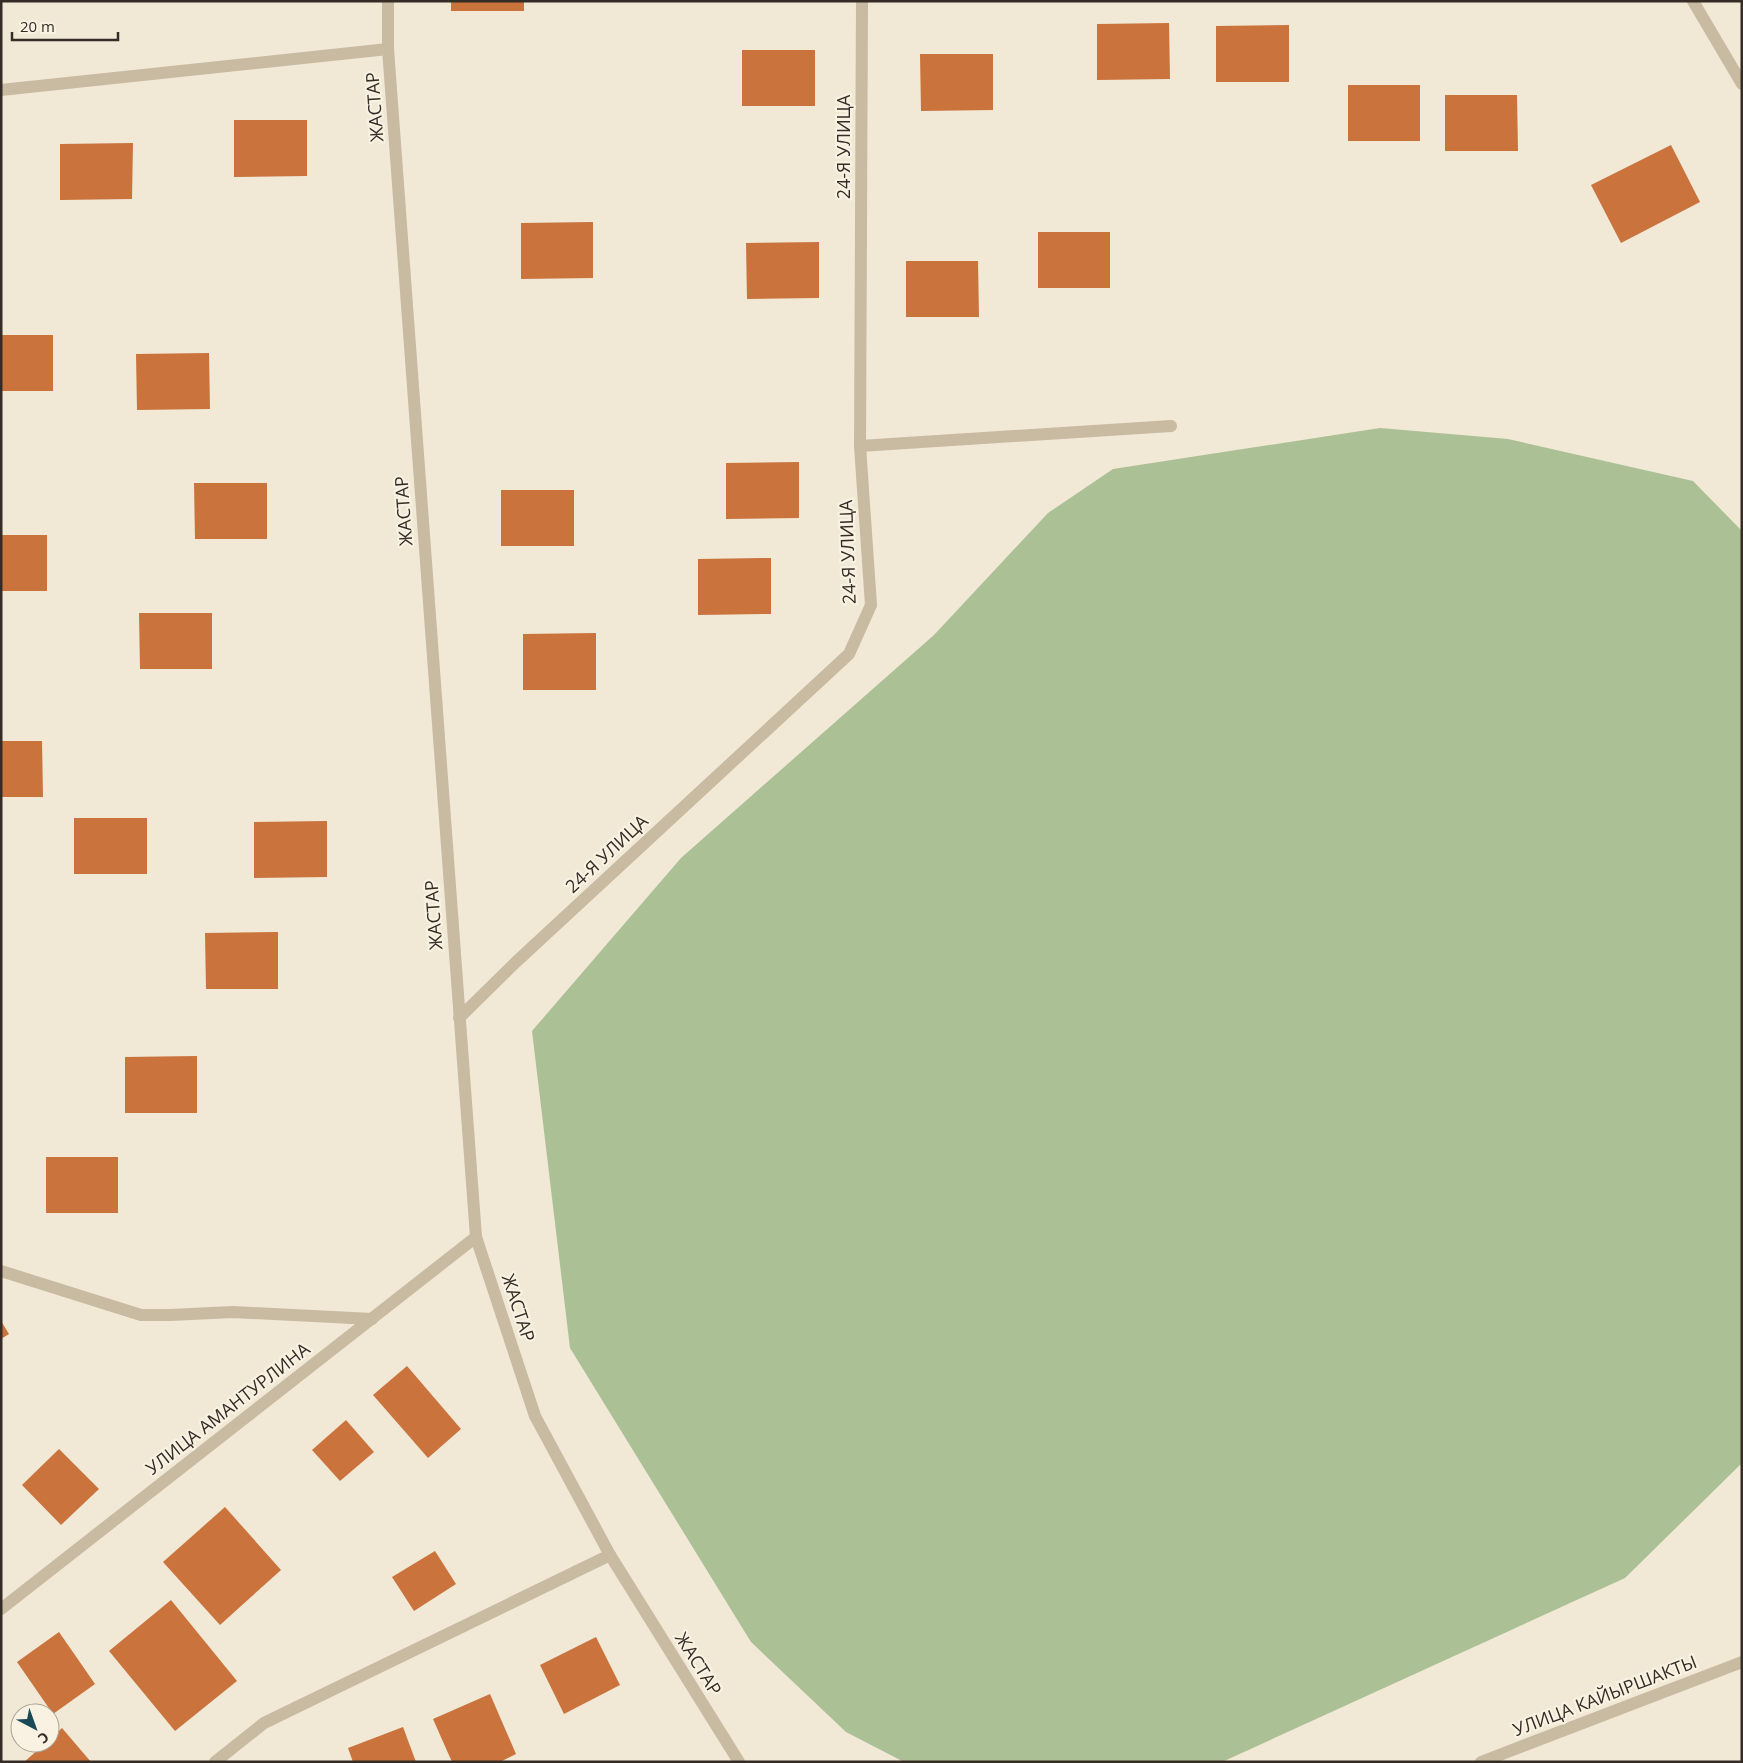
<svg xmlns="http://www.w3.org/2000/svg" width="1743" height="1763" font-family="'Open Sans',sans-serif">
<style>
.green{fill:#acc096}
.building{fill:#ca733c}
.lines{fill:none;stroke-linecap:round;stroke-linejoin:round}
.minor{stroke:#c9baa2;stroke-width:12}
.labels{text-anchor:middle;stroke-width:4.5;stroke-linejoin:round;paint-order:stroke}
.street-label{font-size:18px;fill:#342c25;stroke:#f9f2e2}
</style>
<rect width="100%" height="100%" fill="#f1e8d6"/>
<polygon class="green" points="1380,428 1508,439 1693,481 1742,531 1742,1463 1625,1578 1222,1762 904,1762 846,1732 751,1642 570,1348 532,1031 681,858 934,635 1048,513 1113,469"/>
<g class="building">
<rect x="451" y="1" width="73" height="10"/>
<polygon points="1169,23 1170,79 1097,80 1097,24"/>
<polygon points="1289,25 1289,82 1216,82 1216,26"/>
<rect x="742" y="50" width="73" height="56"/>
<polygon points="920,54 993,54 993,110 921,111"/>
<rect x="1348" y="85" width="72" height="56"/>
<polygon points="1445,95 1517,95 1518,151 1445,151"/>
<polygon points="234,120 307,120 307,176 234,177"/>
<polygon points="133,143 132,199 60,200 60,144"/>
<polygon points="1671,145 1700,202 1621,243 1591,185"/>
<polygon points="593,222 593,278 521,279 521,223"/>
<rect x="1038" y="232" width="72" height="56"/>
<polygon points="819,242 819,298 747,299 746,243"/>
<polygon points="906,261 978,261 979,317 906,317"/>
<rect x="1" y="335" width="52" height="56"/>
<polygon points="209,353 210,409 137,410 136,354"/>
<polygon points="799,462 799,518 726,519 726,463"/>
<polygon points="194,483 267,483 267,539 195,539"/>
<rect x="501" y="490" width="73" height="56"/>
<rect x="1" y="535" width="46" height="56"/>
<polygon points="771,558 771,614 698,615 698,559"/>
<polygon points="139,613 212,613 212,669 140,669"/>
<polygon points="596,633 596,690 523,690 523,634"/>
<polygon points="1,741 42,741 43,797 1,797"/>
<rect x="74" y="818" width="73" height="56"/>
<polygon points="327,821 327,877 254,878 254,822"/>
<polygon points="278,932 278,989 206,989 205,933"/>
<polygon points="197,1056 197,1113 125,1113 125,1057"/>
<rect x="46" y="1157" width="72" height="56"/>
<polygon points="1,1321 9,1334 1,1339"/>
<polygon points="407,1366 461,1429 428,1458 373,1395"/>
<polygon points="346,1420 374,1452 340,1481 312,1450"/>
<polygon points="59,1449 99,1489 61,1525 22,1485"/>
<polygon points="225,1507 281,1570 220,1625 163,1562"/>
<polygon points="435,1551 456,1584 414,1611 392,1577"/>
<polygon points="171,1600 237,1681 175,1731 109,1651"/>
<polygon points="59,1632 95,1684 53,1714 17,1662"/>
<polygon points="596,1637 620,1685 564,1714 540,1665"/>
<polygon points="490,1694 516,1754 500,1762 452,1762 433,1719"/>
<polygon points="403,1727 416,1762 353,1762 348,1748"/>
<polygon points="62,1728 91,1762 24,1762 46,1743 50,1743 50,1739"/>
</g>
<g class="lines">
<g class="minor">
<polyline points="388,1 388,49 476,1237 535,1416 610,1555 739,1762"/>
<polyline points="1693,1 1742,84"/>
<polyline points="1,90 388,49"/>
<polyline points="860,446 1171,426"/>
<polyline points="459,1018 516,962 849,654 871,605 860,446 862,1"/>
<polyline points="1,1271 141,1315 170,1315 233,1312 372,1319"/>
<polyline points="1,1609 476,1237"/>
<polyline points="215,1762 264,1723 610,1555"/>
<polyline points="1481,1762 1742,1662"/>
</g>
</g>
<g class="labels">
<g class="street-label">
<text transform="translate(375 107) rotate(-94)" y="6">ЖАСТАР</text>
<text transform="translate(844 147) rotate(-90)" y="6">24-Я УЛИЦА</text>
<text transform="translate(404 511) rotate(-94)" y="6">ЖАСТАР</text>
<text transform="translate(848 552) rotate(-92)" y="6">24-Я УЛИЦА</text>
<text transform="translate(607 854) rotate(-43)" y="6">24-Я УЛИЦА</text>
<text transform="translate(434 915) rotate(-94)" y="6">ЖАСТАР</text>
<text transform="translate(518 1308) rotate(72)" y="6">ЖАСТАР</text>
<text transform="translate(228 1409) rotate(-38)" y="6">УЛИЦА АМАНТУРЛИНА</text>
<text transform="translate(698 1664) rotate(58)" y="6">ЖАСТАР</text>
<text transform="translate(1605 1696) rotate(-21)" y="6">УЛИЦА КАЙЫРШАКТЫ</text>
</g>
</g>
<rect width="1743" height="1763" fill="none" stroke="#342c25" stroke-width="5"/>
<g transform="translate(35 1728) rotate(139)"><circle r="24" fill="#f9f2e2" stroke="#aaa396"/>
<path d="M0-4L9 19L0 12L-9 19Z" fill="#1a4956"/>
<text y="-8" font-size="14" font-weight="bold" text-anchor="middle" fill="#342c25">С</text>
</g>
<path d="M12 32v8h106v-8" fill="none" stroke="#342c25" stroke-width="2.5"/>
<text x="20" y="32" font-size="15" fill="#342c25" stroke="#f9f2e2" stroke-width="4" paint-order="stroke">20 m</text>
</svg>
